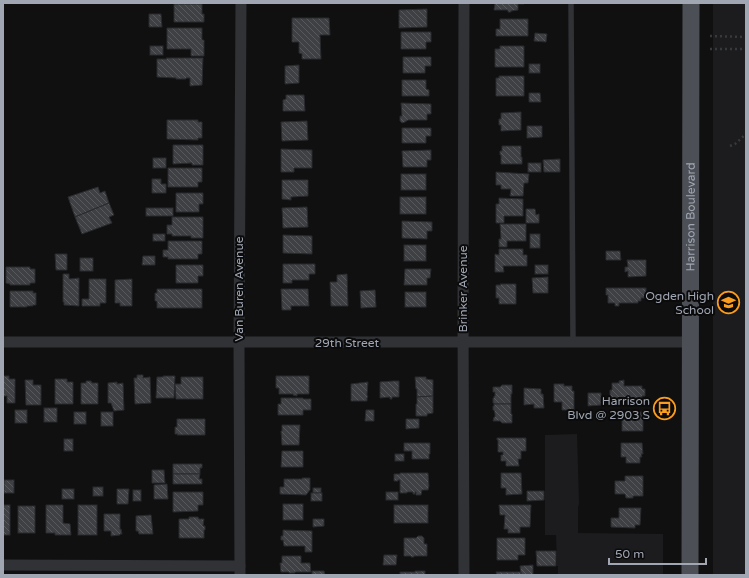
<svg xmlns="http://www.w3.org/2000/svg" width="749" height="578" font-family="'Varela Round',sans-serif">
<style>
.built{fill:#1c1c1e}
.building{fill:url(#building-back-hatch);stroke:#292a2d}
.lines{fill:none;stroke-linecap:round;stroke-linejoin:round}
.path{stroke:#36393d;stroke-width:2.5;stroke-dasharray:2 3;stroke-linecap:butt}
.lane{stroke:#303236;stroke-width:5.5}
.street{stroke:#303236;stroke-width:11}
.primary{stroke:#4c4f55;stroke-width:17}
.labels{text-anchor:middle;stroke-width:4;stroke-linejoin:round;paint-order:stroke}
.street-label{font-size:12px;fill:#a0a7b3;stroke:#0b0b0c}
.poi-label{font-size:12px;fill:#a0a7b3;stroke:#0b0b0c;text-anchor:end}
</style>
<defs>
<pattern id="building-back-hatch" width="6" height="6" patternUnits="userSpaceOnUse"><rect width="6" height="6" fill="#3e4044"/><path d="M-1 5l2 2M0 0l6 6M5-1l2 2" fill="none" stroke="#57595d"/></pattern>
</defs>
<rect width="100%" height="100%" fill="#101011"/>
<g class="built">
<rect x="713" y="3" width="33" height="572"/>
<polygon points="577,434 579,504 578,507 578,533 663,534 663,575 558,575 558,566 557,566 556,535 545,535 545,435"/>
</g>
<g class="building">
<polygon points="493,3 524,3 524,4 518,4 518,10 511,11 511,12 508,12 508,10 494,10 495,3"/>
<polygon points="174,4 202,4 202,14 204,14 204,22 174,22"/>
<polygon points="427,9 427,27 399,28 399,10"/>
<polygon points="149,14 161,14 162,27 149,27"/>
<polygon points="292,18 329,18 330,35 320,35 321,59 302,59 302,54 299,53 299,42 292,42"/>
<polygon points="500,19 528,19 528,36 496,36 496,29 500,29"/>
<polygon points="167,28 202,28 202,40 204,40 204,56 191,56 191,49 167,49"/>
<polygon points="401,32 431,32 431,42 426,42 426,49 401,49"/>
<polygon points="535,33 547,34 546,42 534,41"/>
<rect x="150" y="46" width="13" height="9"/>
<polygon points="500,46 524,46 524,67 495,67 495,49 500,49"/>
<polygon points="403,57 431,57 431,66 425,66 425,73 403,73"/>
<polygon points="166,58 203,58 202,85 190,86 190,78 186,78 186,79 176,79 176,78 157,77 157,59 167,59"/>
<rect x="529" y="64" width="11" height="9"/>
<polygon points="299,65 299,83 285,84 285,66"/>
<polygon points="499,76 524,76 524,96 496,96 496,78 499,78"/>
<polygon points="402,80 426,80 426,89 429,90 429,96 402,96"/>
<polygon points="529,93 540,93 541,102 529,102"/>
<polygon points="286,95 304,95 305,111 283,111 283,100 286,99"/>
<polygon points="401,103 431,104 431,114 427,114 427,120 408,120 405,122 402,123 400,121 400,116 402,116"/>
<polygon points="521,112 521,130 501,131 501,125 499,125 499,119 501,119 501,113"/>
<polygon points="167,120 198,120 198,122 202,122 202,138 198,138 198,140 167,139"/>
<polygon points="307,121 308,140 282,141 281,122"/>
<polygon points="527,126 542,126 542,137 527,138"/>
<polygon points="402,128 431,128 431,136 426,136 426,143 402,143"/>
<polygon points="173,145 203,145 203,165 192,165 192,163 173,164"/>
<polygon points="502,146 521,146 521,157 522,157 522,164 501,164 501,155 500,155 500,151 502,151"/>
<polygon points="281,149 312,150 312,168 294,168 294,172 281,172"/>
<polygon points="431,150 431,160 427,160 427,167 403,167 402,151"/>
<rect x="153" y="158" width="13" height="10"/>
<polygon points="560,159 560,172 544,172 543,160"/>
<rect x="528" y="163" width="13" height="9"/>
<polygon points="168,168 202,168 202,182 198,182 198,187 168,187"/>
<polygon points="496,172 529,174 528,183 524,183 523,196 510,196 511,189 501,189 501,185 496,185"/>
<rect x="401" y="174" width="25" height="16"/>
<polygon points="152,179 161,179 161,184 166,184 166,193 152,193"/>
<polygon points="282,180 308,180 308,196 291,197 291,200 282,199"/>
<polygon points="98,187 100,193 105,191 109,203 75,217 68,197"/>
<polygon points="176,193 203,193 203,204 199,204 199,212 176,212"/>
<rect x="400" y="197" width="26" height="17"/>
<polygon points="499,198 523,199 523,216 504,216 504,223 496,223 496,204 499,204"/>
<polygon points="109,203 114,215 109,217 112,223 82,234 75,217"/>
<polygon points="307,207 308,227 283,228 282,208"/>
<rect x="146" y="208" width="27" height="8"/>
<polygon points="526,209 535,209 536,215 539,214 539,223 526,223"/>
<polygon points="172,217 203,217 203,238 191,238 191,236 172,236 172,234 167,234 167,225 172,225"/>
<polygon points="402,221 432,222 432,231 427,231 427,239 402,238"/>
<polygon points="500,224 526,224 526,241 507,241 507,247 499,247 499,239 501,239"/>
<rect x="153" y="234" width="12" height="7"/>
<rect x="530" y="234" width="10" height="14"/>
<polygon points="283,235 312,236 312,254 283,253"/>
<polygon points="168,241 202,241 202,254 198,254 198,259 168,259 168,257 163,257 163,250 168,250"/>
<rect x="404" y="245" width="22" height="16"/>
<polygon points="499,249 523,249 523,255 527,255 527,266 503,266 504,272 495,272 495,254 499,255"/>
<polygon points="606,251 620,251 621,260 606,260"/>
<polygon points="55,254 67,254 67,270 56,270"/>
<polygon points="143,256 155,256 155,265 142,265"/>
<rect x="80" y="258" width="13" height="13"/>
<polygon points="627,260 646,260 646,276 628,277 628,271 625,272 625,267 628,267"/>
<polygon points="283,264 315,264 315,274 309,274 309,280 292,280 292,283 283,283"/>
<polygon points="176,265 203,265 203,276 198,276 198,283 176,283"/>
<rect x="535" y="265" width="13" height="9"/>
<polygon points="6,267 30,267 30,269 35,269 35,283 30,283 30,285 10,285 10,284 6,283"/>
<polygon points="405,269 431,269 430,278 427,278 427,285 404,285"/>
<polygon points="63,274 69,274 69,279 79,278 79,306 64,305 64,302 63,302"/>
<polygon points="347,274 348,306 331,306 330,282 337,282 337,275"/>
<polygon points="548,277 548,293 533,293 532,278"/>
<polygon points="89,279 106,279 106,303 100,303 100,306 82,306 82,299 89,299"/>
<polygon points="132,279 132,306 120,306 120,303 115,303 115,280"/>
<polygon points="500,284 516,284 516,304 499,304 499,298 496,298 496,285 501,285"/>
<polygon points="606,288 646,288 646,298 641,298 641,301 638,301 638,303 619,303 619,306 615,306 615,303 608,303 608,295 606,295"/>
<polygon points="157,289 202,289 202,308 157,308 157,301 155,301 155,293 157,293"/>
<polygon points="281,289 308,289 309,306 291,306 291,310 282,310"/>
<polygon points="375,290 376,307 361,308 360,291"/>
<polygon points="10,291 33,291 33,293 36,293 36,305 33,305 33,306 27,306 27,307 10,307"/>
<rect x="405" y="292" width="21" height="15"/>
<polygon points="137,375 143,375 143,378 150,377 151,403 135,404 134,378 137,378"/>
<polygon points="3,376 9,376 9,379 15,379 15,403 7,403 7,396 3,396"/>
<polygon points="163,376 175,376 174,398 156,398 157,377 163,377"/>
<polygon points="276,376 309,376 309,394 297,394 297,396 293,395 293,394 279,394 279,388 276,388"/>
<polygon points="181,377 203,377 203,399 176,399 175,384 181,384"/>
<polygon points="415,377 426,377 426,379 433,380 433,396 417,397 417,389 416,389"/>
<polygon points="55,379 67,379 67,382 73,382 73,404 55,404"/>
<polygon points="25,380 33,380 33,385 41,385 41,405 26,405"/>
<polygon points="624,380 624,386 642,386 642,389 645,389 645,396 642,396 642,399 635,399 635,402 610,402 610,390 612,390 612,383 619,383 619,381"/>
<polygon points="86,381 91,381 92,383 98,383 98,404 81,404 81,383 86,383"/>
<polygon points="393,381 399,381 399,397 392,397 392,399 390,399 390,397 380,398 380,382"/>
<polygon points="117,382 117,384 123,383 124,410 114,411 111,403 108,403 108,383"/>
<polygon points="368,382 367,395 368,397 367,398 367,401 351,401 351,384"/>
<polygon points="554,384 564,384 564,386 572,386 572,391 574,391 574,410 562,410 562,402 554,402"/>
<polygon points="502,385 512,385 512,394 511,394 511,404 494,404 494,403 493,403 493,398 494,398 494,396 495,396 495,392 493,392 493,387 500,387"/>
<polygon points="524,388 541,389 541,394 543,394 544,408 534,408 534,404 524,405"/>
<polygon points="588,393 601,393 601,405 588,406"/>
<polygon points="433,396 433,413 427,414 427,416 416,416 416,404 417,404 417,397"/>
<polygon points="281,398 303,398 303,399 311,399 311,410 303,410 303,415 278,415 278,404 281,404"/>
<polygon points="494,404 511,404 511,414 512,414 512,423 502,423 500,421 493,421 494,417 495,417 495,414 494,410 493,410 493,406 494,406"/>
<rect x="44" y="408" width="13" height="14"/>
<rect x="15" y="410" width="12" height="13"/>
<polygon points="366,410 374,410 374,421 365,421"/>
<rect x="74" y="412" width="12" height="12"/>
<rect x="101" y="412" width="12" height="14"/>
<polygon points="638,412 643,412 643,431 622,431 622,413"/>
<polygon points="177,419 205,419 205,435 177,435 178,434 175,434 175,427 177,427"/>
<polygon points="406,419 419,419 419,428 406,429"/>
<polygon points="282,425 300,425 299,445 282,445 281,431 282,431"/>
<polygon points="497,438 526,438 526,451 521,451 521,459 518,459 519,466 506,466 506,461 501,461 501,455 503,455 503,452 498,452 498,440 497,440"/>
<rect x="64" y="439" width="9" height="12"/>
<polygon points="404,443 430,443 430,454 429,454 429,459 412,459 412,451 404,451"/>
<polygon points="621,443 642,443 643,454 641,454 642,457 640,457 640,463 626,463 626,457 621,457"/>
<polygon points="282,451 303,451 303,467 281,467"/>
<rect x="395" y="454" width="9" height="7"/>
<polygon points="173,464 202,464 202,468 200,468 200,474 173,474"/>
<polygon points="152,470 164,470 165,483 152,483"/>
<polygon points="400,473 428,473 429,486 428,490 422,490 421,495 416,495 416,492 415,492 415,494 413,494 413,492 407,492 407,493 400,493 400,480 398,480 398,481 394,481 394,474 400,474"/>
<polygon points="501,473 521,473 522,494 506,495 506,488 501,488"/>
<polygon points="173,474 200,474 199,479 202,479 202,484 173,484"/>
<polygon points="625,476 643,476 643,496 633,496 633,498 626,498 625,494 615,494 615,481 625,481"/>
<polygon points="302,478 310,478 310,490 306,495 280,494 280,487 284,487 284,479 302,479"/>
<rect x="4" y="480" width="10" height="13"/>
<polygon points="167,484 168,499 154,499 154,485"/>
<rect x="93" y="487" width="10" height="9"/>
<rect x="313" y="488" width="8" height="5"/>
<rect x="62" y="489" width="12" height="10"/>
<polygon points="117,489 129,489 128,504 117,504"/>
<rect x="133" y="490" width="8" height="11"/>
<polygon points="527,491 544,491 544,500 527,501"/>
<polygon points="173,492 203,492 203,505 198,505 198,511 173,512"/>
<rect x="386" y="492" width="12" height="8"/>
<rect x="311" y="493" width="11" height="8"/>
<rect x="283" y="504" width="20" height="16"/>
<rect x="3" y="505" width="7" height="30"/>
<polygon points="46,505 63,505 63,523 70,524 71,535 55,535 55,533 46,533"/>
<rect x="78" y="505" width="19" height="30"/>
<rect x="394" y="505" width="34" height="18"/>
<polygon points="499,505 531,505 530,527 520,527 520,533 508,533 508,529 504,529 505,515 500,515"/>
<rect x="18" y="506" width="17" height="27"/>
<polygon points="619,508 641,508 640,525 635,525 635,528 611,527 611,518 619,518"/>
<polygon points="104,514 120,514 120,529 121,529 122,534 120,534 120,535 111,536 111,531 104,531"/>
<polygon points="151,515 153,534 139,534 138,531 136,531 136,516"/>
<polygon points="189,517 198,517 199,519 204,519 203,526 205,526 205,530 204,530 204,538 179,538 179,519 189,519"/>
<polygon points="313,519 324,519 324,526 313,527"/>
<polygon points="283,530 312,531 312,552 305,552 305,546 284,546 283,540 281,540 281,536 283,536"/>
<polygon points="418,536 422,536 424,538 424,544 427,544 427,556 414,556 414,557 411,557 411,556 404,556 404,538 416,538"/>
<polygon points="497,538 525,538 525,555 518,555 518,560 497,560"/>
<polygon points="536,551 556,551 556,566 537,566"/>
<polygon points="384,555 397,555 396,565 383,565"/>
<polygon points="282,556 301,556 301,563 310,563 311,572 295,572 295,573 289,573 289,572 281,572 280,563 282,563"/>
<polygon points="533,565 533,575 521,575 520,566"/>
<polygon points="312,571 324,571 325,575 312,575"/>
<polygon points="415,571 425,571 425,575 400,575 400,572 415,572"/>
<polygon points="496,572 521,572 521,575 497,575"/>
</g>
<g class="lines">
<g class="path">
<polyline points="710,36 746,37"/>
<polyline points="710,49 746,49"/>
<polyline points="730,146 735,144 746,134"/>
</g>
<polyline class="lane" points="571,3 573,342"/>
<g class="street">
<polyline points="464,3 463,317 464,575"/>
<polyline points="3,342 690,342"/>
<polyline points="3,565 240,566"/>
<polyline points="240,575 239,343 241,3"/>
</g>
<path class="primary" id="s1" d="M690,575l1,-572"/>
</g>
<defs>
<symbol id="school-ring" viewBox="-11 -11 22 22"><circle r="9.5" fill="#0b0b0c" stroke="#fa9d1f" stroke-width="1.5"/><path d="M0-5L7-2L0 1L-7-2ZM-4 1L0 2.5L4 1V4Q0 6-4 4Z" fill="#fa9d1f"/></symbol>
<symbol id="bus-ring" viewBox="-11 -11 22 22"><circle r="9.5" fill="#0b0b0c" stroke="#fa9d1f" stroke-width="1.5"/><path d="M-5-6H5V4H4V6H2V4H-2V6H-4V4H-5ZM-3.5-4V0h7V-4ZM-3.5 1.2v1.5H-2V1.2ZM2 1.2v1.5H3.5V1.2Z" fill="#fa9d1f"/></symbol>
</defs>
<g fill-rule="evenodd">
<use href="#school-ring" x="716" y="290" width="25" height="25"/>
<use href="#bus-ring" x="652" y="396" width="25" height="25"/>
</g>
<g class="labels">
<g class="street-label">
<text dy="4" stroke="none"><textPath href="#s1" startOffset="358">Harrison Boulevard</textPath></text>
<text transform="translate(239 289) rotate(-90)" y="4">Van Buren Avenue</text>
<text transform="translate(463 289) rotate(-90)" y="4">Brinker Avenue</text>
<text x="347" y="347">29th Street</text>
</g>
<g class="poi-label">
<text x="714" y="300">Ogden High<tspan x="714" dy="14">School</tspan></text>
<text x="650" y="405">Harrison<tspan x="650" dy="14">Blvd @ 2903 S</tspan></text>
</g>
</g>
<rect width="749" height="578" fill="none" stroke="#a0a7b3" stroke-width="8"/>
<path d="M609 558v6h97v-6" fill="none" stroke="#a0a7b3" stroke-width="2"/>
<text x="615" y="558" font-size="12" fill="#a0a7b3" stroke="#0b0b0c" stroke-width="3" paint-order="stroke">50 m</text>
</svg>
